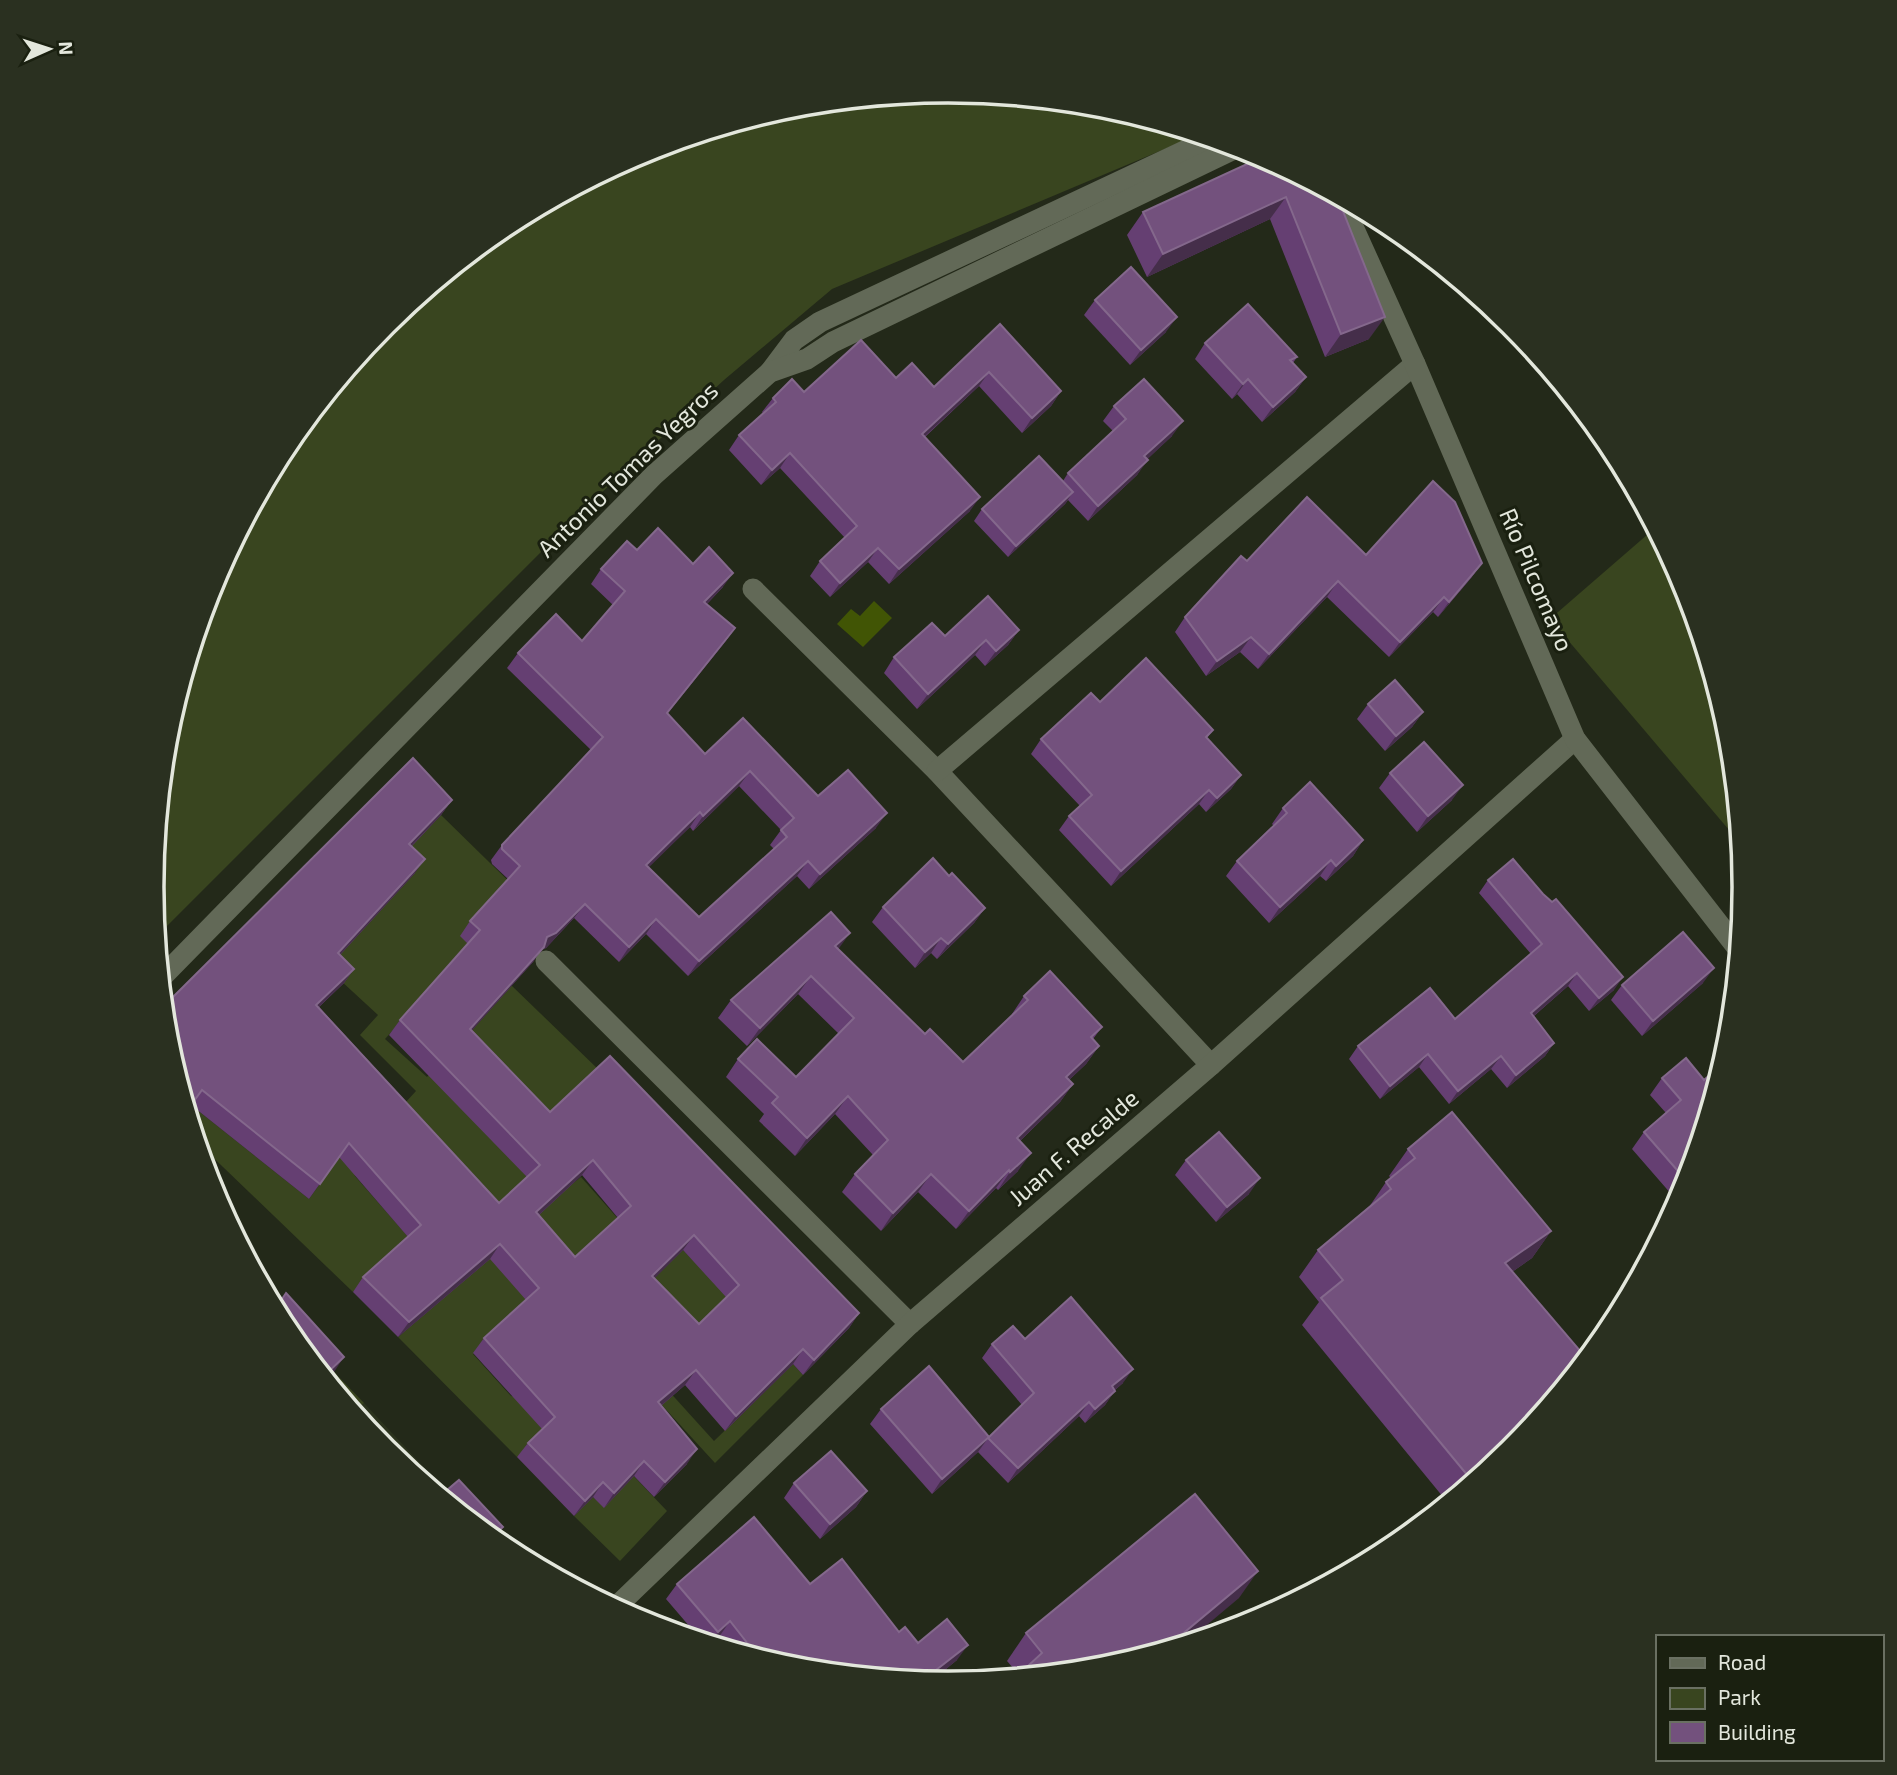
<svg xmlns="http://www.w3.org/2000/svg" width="1897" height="1775" font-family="'Exo 2',sans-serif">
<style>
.built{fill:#2c341e}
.green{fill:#39451f}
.water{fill:#415505}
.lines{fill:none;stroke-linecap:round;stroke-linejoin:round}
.street{stroke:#626957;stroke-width:21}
.secondary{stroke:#626957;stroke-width:21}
.wall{fill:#653f72;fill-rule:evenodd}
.shaded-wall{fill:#452e4a}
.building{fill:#73517d;stroke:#84688c;stroke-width:2;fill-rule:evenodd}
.labels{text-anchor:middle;stroke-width:6;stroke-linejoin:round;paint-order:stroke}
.street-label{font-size:24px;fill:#e3e7dc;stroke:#1a2010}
.rim{fill:none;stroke:#e3e7dc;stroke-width:3.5}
</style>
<rect width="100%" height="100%" fill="#232919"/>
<polygon class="built" points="364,1403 486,1534 385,1450 354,1412"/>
<g class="green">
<polygon points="949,91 1104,106 1198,135 832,289 724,380 586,507 157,936 152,887 167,732 213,582 286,445 386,324 506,225 644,151 794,106"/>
<polygon points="1655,528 1685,583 1730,732 1740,833 1735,837 1550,619"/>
<polygon points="441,815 539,911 470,945 385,1039 427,1077 511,985 600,1071 572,1184 581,1177 620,1221 473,1354 511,1396 571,1408 517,1457 398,1337 489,1259 354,1175 411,1240 353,1292 197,1142 188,1110 191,1105 309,1199 362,1125 394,1115 416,1091 360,1035 378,1015 327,968 414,874 399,859"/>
<polygon points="683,1250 751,1320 647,1367 714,1441 793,1364 803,1375 715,1463 595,1332"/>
<polygon points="334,1372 364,1403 354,1412 326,1379"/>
<polygon points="625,1467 667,1511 620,1561 574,1516 593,1497 604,1507 616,1495"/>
</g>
<polygon class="water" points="874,601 892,618 863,647 837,624 851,609 860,616"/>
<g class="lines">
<g class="street">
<polyline points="753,589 937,771 1211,1065"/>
<polyline points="937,771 1415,364"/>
<polyline points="546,961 910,1324"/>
<polyline points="616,1607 910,1324 1211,1065 1575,739"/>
</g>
<g class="secondary">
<polyline points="1340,198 1415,364 1575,739 1739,950"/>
<polyline points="770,372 794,340 820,322 1210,139"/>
<polyline points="161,978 654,475 770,372 807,359 833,342 1238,147"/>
</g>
</g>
<g class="wall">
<polygon points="1266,159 1369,339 1325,357 1270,219 1147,277 1127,235 1143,212"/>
<polygon points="1095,300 1166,332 1130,365 1084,315"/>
<polygon points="1000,324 1061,391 1051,406 1022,433 979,386 925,437 970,511 889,584 868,562 830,597 810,576 820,561 845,538 780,468 761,485 729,450 739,435 763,413 762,412 773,398 804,392 896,378 934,387"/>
<polygon points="1205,343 1297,357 1293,363 1306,377 1295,392 1262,422 1237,394 1232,399 1195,359"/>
<polygon points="1114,406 1172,436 1147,459 1137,475 1088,521 1068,500 1065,504 1008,557 974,521 982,509 1063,481 1068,473 1113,431 1103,421"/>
<path d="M637,550l56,14 30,23 -16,17 28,24 -10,14 -58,72 38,40 113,42 58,32 -67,61 -12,-13 -109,100 -42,-42 -27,28 -45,-44 -28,30 -5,2 -8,12 -61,68 78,82 309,201 -10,15 -46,47 -10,-11 -68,67 -40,-46 -24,21 26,58 -33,33 -20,-21 -30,32 -11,-11 -19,19 -57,-59 11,-14 14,-14 -69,-76 11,-15 42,-38 -36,-41 -92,78 -45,-45 10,-15 45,-40 -69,-80 -30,42 -118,-94 -3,5 -21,-68 285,-242 -11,15 -29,31 3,27 -75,82 14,14 -10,14 -25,24 180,196 28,-26 -138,-142 11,-15 68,-76 -8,-8 10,-15 38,-42 -16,-15 -1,-4 11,-15 89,-95 -84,-82 11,-15 64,-12 31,-36 -22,-21 10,-15zM739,786l42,44 -11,15 4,4 -75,68 -51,-50 42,-40 3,4zM582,1175l36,43 -43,39 -36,-42zM683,1250l43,47 -27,27 -45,-46z"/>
<polygon points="1366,555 1482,563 1471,578 1438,617 1433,612 1389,657 1327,597 1258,669 1240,652 1206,676 1175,632 1185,617 1247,561"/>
<polygon points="1019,630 1008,645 985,666 975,655 917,709 884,673 894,657 945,636"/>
<polygon points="1100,702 1213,730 1207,738 1241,775 1231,789 1206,812 1199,804 1111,886 1059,830 1069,816 1080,806 1031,754 1041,739"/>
<polygon points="1368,704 1423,712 1412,727 1385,751 1357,719"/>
<polygon points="1390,773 1452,800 1417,832 1379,788"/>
<polygon points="1283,808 1363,840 1353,856 1326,881 1320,876 1269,923 1226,876 1237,861 1274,826 1272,824"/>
<polygon points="949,876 985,908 974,923 937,959 931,953 915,968 872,922 883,907"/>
<polygon points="1488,880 1614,990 1589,1011 1568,986 1534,1016 1554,1043 1545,1056 1507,1088 1491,1069 1449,1104 1419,1067 1380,1099 1349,1059 1358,1046 1455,1019 1531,954 1479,893"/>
<polygon points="838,950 925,1034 963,1062 1013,1015 1012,1014 1024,996 1102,1027 1093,1039 1099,1046 1086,1064 1069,1080 1073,1084 1060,1102 1020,1141 1018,1171 998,1190 996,1188 956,1229 918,1192 881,1231 842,1192 855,1174 873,1155 835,1114 795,1156 759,1121 764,1114 726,1077 738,1059 796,1077 839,1034 798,994 747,1046 718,1018 731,1000"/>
<polygon points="1703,983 1642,1036 1611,1000 1622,985"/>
<polygon points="1662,1078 1704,1080 1687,1182 1672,1195 1632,1149 1644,1132 1666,1113 1650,1095"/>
<polygon points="1408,1149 1551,1231 1532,1258 1512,1272 1511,1451 1448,1503 1302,1325 1319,1302 1299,1277 1318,1250 1367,1210 1386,1182 1391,1178 1389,1176"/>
<polygon points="1186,1160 1249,1194 1216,1222 1175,1175"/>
<polygon points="1025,1339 1123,1383 1115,1390 1105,1405 1085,1423 1079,1416 1008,1483 978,1452 932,1494 870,1424 881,1409 989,1437 1022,1405 982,1358 992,1344"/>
<polygon points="794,1483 867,1491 856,1507 820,1539 784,1498"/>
<polygon points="677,1584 810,1584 918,1643 957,1660 930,1682 793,1669 729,1649 719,1637 711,1644 702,1641 666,1599"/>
<polygon points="1239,1598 1019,1675 1007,1661 1026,1633"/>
</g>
<g class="shaded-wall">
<polygon points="1286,197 1270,219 1147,277 1163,254"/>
<polygon points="1177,317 1166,332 1130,365 1141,350"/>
<polygon points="1385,317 1369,339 1325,357 1341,334"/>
<polygon points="989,372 979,386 912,448 922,434"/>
<polygon points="1306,377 1295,392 1262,422 1273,407"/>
<polygon points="1248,379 1237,394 1232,399 1243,384"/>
<polygon points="1061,391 1051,406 1022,433 1032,418"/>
<polygon points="1183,421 1172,436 1134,472 1144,456"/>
<polygon points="790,453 780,468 761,485 772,470"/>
<polygon points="1148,460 1137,475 1088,521 1098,506"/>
<polygon points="1073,492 1065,504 1008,557 1016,546"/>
<polygon points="980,497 970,511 889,584 899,569"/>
<polygon points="878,548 868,562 830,597 840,583"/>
<polygon points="1482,563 1471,578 1438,617 1449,602"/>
<polygon points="733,573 723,587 694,617 704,602"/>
<polygon points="1338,581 1327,597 1258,669 1269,654"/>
<polygon points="1444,597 1433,612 1389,657 1400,642"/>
<polygon points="735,628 725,642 656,728 667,713"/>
<polygon points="1019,630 1008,645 985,666 996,651"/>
<polygon points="1251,637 1240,652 1206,676 1217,661"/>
<polygon points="986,640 975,655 917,709 928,694"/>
<polygon points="1423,712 1412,727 1385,751 1396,736"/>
<polygon points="750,771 739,786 693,831 703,816"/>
<polygon points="1241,775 1231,789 1206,812 1217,798"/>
<polygon points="1463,785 1452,800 1417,832 1428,816"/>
<polygon points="1209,790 1199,804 1111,886 1121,871"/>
<polygon points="452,800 441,815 399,859 409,844"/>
<polygon points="700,812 690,827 636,880 646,865"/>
<polygon points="887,813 876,828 809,889 820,874"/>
<polygon points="1363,840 1353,856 1326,881 1336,866"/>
<polygon points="425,859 415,873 328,968 338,953"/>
<polygon points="1331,860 1320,876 1269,923 1280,907"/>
<polygon points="808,861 797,876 688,976 699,961"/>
<polygon points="585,904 574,918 546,948 541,950 533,962 460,1044 470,1029 547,937"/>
<polygon points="985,908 974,923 937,959 948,944"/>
<polygon points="656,919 646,934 619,962 629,947"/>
<polygon points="850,933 837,951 835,946"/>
<polygon points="941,938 931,953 915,968 925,952"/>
<polygon points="1714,968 1703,983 1642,1036 1653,1021"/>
<polygon points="354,969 344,983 306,1019 316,1005"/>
<polygon points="1577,973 1568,986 1522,1026 1531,1013"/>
<polygon points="811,976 798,994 747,1046 760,1028"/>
<polygon points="1623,977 1614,990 1589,1011 1599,998"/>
<polygon points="1554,1043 1545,1056 1507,1088 1516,1075"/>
<polygon points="1099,1046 1086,1064 1053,1095 1066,1077"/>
<polygon points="1428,1054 1419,1067 1380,1099 1390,1086"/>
<polygon points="1501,1056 1491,1069 1449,1104 1458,1091"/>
<polygon points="1073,1084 1060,1102 1004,1156 1017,1138"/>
<polygon points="848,1096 835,1114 795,1156 807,1138"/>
<polygon points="1031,1153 1018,1171 998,1190 1010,1172"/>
<polygon points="593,1160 582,1175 526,1227 536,1212"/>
<polygon points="1009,1170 996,1188 956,1229 969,1211"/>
<polygon points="1690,1173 1687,1182 1672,1195 1684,1178"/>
<polygon points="931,1174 918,1192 881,1231 893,1213"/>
<polygon points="1260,1178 1249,1194 1216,1222 1227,1207"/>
<polygon points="1551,1231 1532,1258 1486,1290 1505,1263"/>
<polygon points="694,1235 683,1250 642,1291 652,1276"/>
<polygon points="500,1244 490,1259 398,1337 409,1322"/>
<polygon points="859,1313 849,1328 803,1375 814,1360"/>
<polygon points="803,1349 793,1364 725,1431 736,1416"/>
<polygon points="344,1357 334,1372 326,1379 324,1376"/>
<polygon points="1133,1369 1123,1383 1102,1401 1112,1386"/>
<polygon points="696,1370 685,1385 648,1417 658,1402"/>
<polygon points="1115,1391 1105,1405 1085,1423 1095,1409"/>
<polygon points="1089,1402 1079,1416 1008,1483 1018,1468"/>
<polygon points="989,1437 978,1452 932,1494 942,1479"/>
<polygon points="697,1449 687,1464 654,1497 665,1482"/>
<polygon points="644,1461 634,1476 604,1508 614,1493"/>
<polygon points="603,1482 593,1497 574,1516 585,1501"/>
<polygon points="867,1491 856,1507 820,1539 830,1524"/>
<polygon points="503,1527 494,1540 491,1538"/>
<polygon points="1258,1571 1239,1598 1183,1645 1162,1651"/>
<polygon points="730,1621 719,1637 711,1644 710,1643 718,1632"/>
<polygon points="968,1645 957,1660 930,1682 922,1681"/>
</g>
<g class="building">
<polygon points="1260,158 1262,161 1266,159 1337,196 1385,317 1341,334 1286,197 1163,254 1143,212"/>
<polygon points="1131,267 1177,317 1141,350 1095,300"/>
<polygon points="1248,304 1297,357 1290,360 1306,377 1273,407 1248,379 1243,384 1205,343"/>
<polygon points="1000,324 1061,391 1032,418 989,372 922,434 980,497 899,569 878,548 840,583 820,561 857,526 790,453 772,470 739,435 776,402 773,398 792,379 804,392 861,340 896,378 912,363 934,387"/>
<polygon points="1144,379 1183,421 1144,456 1148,460 1098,506 1068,473 1126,419 1114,406"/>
<polygon points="1039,456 1073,492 1016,546 982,509"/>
<polygon points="1433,481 1455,502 1482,563 1449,602 1444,597 1400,642 1338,581 1269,654 1251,637 1217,661 1185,617 1241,556 1247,561 1307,497 1366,555"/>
<path d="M658,528l35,36 16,-17 24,26 -29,29 31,26 -68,85 38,41 38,-36 75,78 30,-26 39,43 -67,61 -12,-13 -109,100 -43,-42 -27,28 -44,-43 -29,29 -9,4 -3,10 -74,82 80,83 60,-56 249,257 -45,47 -11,-11 -67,67 -40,-46 -38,32 39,47 -32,33 -21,-21 -30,32 -11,-11 -18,19 -57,-58 27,-26 -71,-79 55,-50 -39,-44 -91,78 -46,-45 58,-52 -72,-82 -29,41 -118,-94 -13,18 -3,-2 -19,-64 -3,-36 249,-248 39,42 -43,44 16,15 -87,94 16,16 -38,36 183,198 41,-38 -140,-145 80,-90 -10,-9 50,-55 -18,-17v-4l101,-108 -85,-84 38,-39 26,27 43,-50 -24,-22 26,-28 10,9zM750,771l44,47 -13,12 6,7 -88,80 -53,-52 54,-53 3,4zM593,1160l38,46 -56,51 -39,-45zM694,1235l45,50 -40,39 -47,-48z"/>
<polygon points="988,596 1019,630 996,651 986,640 928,694 894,657 932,623 945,636"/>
<polygon points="1146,658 1213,730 1206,737 1241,775 1217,798 1209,790 1121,871 1069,816 1092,795 1041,739 1091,693 1100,702"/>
<polygon points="1395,680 1423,712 1396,736 1368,704"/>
<polygon points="1424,742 1463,785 1428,816 1390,773"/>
<polygon points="1310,782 1363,840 1336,866 1331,860 1280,907 1237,861 1287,813 1283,808"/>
<polygon points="933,858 949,876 952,873 985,908 948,944 941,938 925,952 883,907"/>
<polygon points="1513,859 1543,894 1552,902 1556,899 1623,977 1599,998 1577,973 1531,1013 1554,1043 1516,1075 1501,1056 1458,1091 1428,1054 1390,1086 1358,1046 1430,988 1455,1019 1542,944 1488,880"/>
<polygon points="831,912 850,933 835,946 925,1034 930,1029 963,1062 1028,1000 1024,996 1050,971 1102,1027 1091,1037 1099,1046 1066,1077 1073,1084 1017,1138 1031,1153 1010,1172 1009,1170 969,1211 931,1174 893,1213 855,1174 888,1140 848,1096 807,1138 772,1103 778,1097 738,1059 757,1039 796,1077 854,1018 811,976 760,1028 731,1000"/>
<polygon points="1683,932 1714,968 1653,1021 1622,985"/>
<polygon points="1686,1058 1704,1080 1723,1063 1690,1173 1684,1178 1644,1132 1681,1100 1662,1078"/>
<polygon points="1452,1112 1551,1231 1505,1263 1587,1359 1511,1451 1473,1482 1321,1298 1343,1280 1318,1250 1391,1189 1386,1182 1415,1158 1408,1149"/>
<polygon points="1219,1132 1260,1178 1227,1207 1186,1160"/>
<polygon points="286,1293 344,1357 324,1376 286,1330 273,1305 276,1308"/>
<polygon points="1071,1297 1133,1369 1112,1386 1115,1391 1095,1409 1089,1402 1018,1468 988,1438 1034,1393 992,1344 1013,1326 1025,1339"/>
<polygon points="929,1366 989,1437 942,1479 881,1409"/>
<polygon points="831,1451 867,1491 830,1524 794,1483"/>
<polygon points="459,1480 503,1527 491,1538 440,1496"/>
<polygon points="1195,1494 1258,1571 1162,1651 1103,1669 1016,1677 1042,1653 1026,1633"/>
<polygon points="754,1517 810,1584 842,1559 899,1632 905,1627 918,1643 947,1619 968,1645 922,1681 793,1669 759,1658 730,1621 718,1632 677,1584"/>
</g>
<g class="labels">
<g class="street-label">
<text transform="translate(628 470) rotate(-44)" y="8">Antonio Tomas Yegros</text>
<text transform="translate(1536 580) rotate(67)" y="8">Río Pilcomayo</text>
<text transform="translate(1074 1148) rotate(-41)" y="8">Juan F. Recalde</text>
</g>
</g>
<path d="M0 0H1897V1775H0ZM164 887a784 784 0 1 1 1568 0a784 784 0 1 1-1568 0Z" fill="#2a3020" fill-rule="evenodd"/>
<path class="rim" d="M164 887a784 784 0 1 1 1568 0a784 784 0 1 1-1568 0Z"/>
<rect x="1656" y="1635" width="228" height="126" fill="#1a2010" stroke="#6a7062" stroke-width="2"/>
<rect x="1670" y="1658" width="35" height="10" fill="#626957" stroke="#6a7062" stroke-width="2"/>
<text x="1718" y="1670" font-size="21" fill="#e3e7dc">Road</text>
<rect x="1670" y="1688" width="35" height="21" fill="#39451f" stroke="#6a7062" stroke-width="2"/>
<text x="1718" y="1705" font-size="21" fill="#e3e7dc">Park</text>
<rect x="1670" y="1722" width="35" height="21" fill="#73517d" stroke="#6a7062" stroke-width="2"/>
<text x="1718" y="1740" font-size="21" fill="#e3e7dc">Building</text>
<g transform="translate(49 49) rotate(87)" stroke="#1a2010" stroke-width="5" paint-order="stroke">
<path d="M0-5L12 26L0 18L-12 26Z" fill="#e3e7dc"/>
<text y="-10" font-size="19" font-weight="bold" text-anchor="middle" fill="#e3e7dc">N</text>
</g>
</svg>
